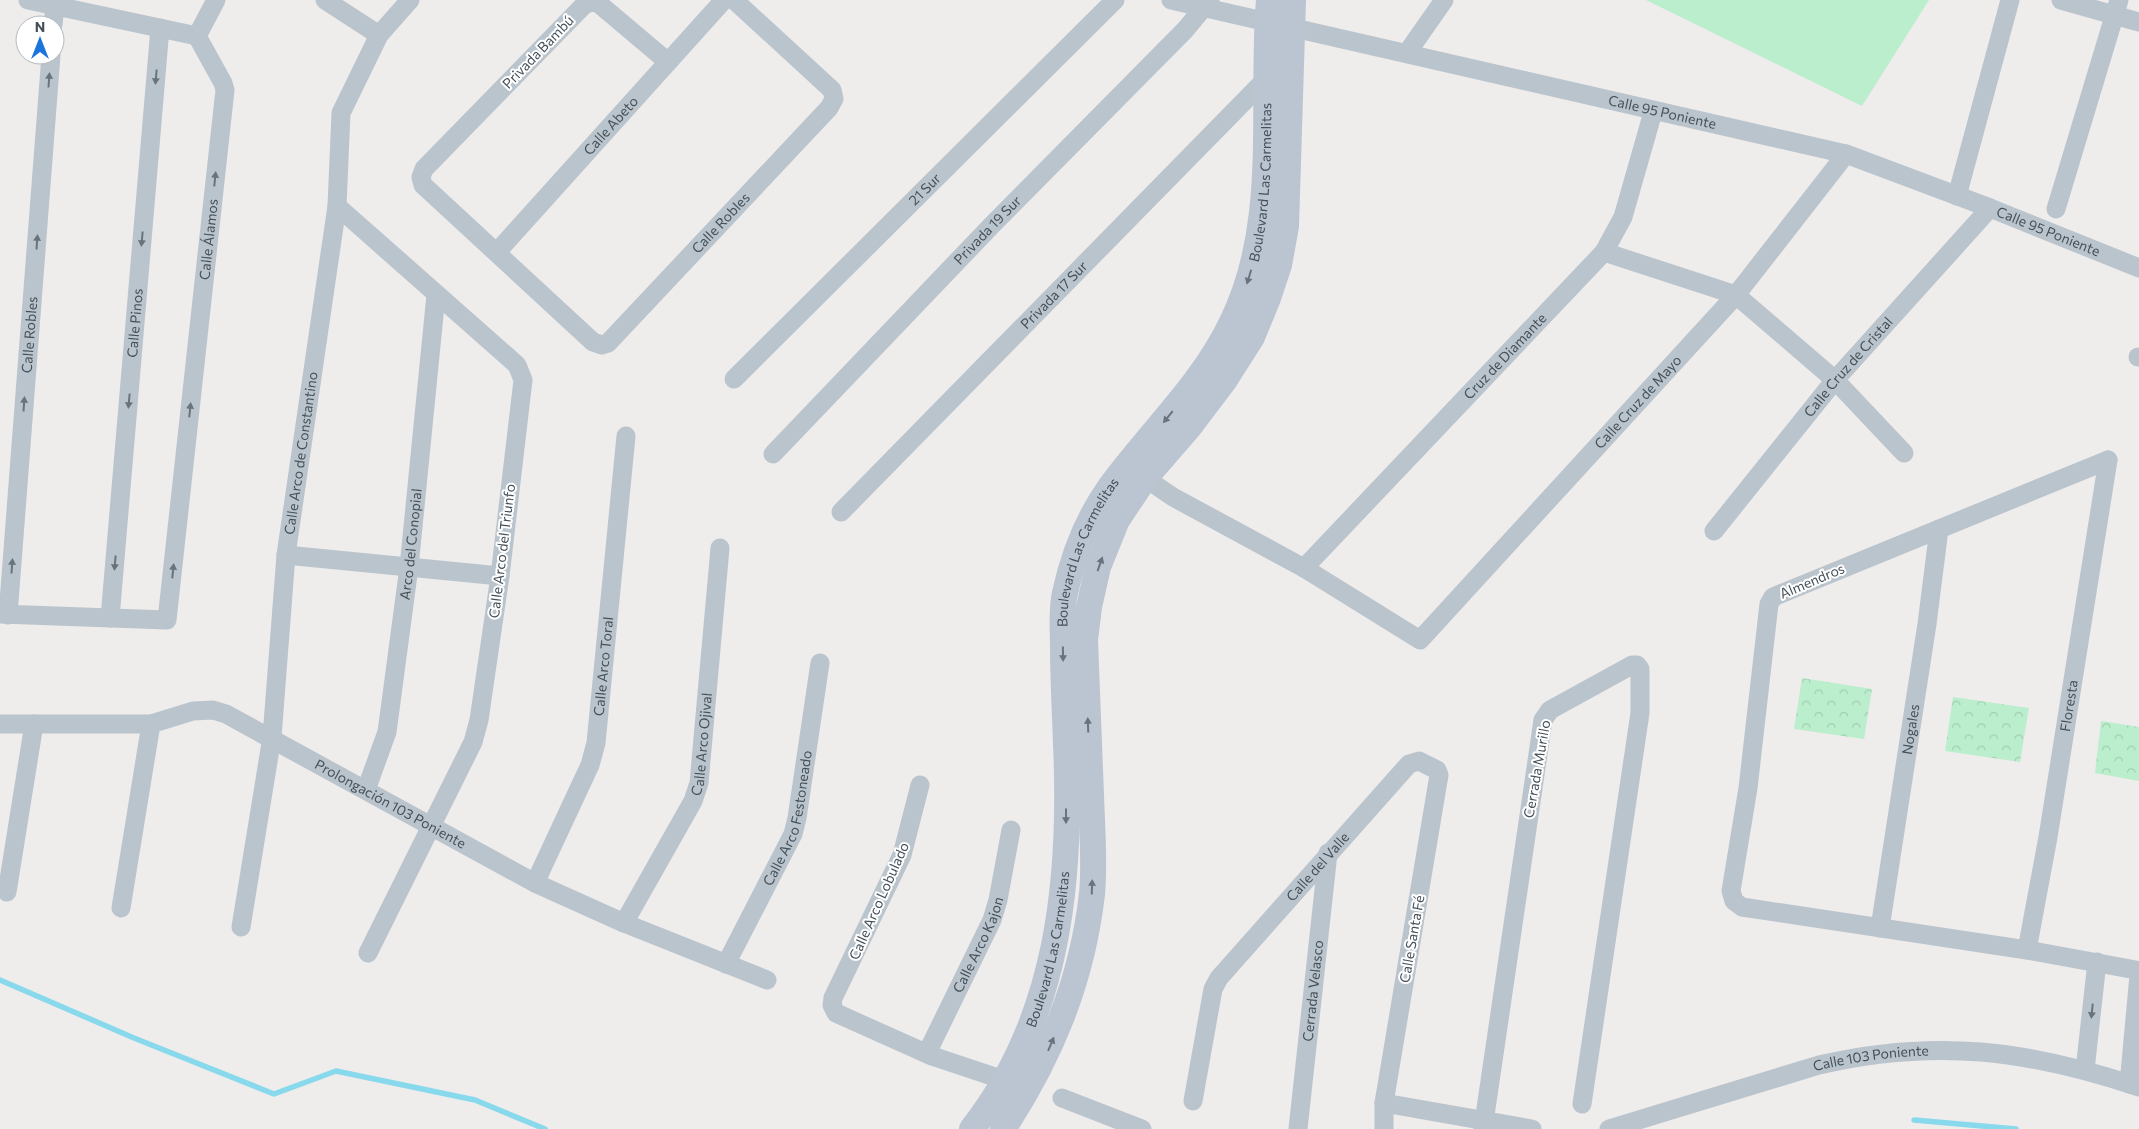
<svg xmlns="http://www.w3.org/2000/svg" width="2139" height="1129" font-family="Commissioner,sans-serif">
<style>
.green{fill:#baeecc}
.park{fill:url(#park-crowns)}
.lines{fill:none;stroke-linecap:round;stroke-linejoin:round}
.stream{stroke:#87d9eb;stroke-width:5.5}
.minor{stroke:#bac4cc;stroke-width:19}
.secondary{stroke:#bac5d1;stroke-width:26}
.oneway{fill:#68737c}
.oneway2{fill:#68737d}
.labels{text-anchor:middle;stroke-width:4;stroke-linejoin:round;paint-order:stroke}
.street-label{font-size:14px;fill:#455059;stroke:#fff}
</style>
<defs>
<pattern id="park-crowns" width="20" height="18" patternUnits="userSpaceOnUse" patternTransform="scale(1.25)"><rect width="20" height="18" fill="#baeecc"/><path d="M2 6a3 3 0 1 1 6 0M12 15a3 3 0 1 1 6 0" fill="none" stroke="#a1ceb1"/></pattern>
</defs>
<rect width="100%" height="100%" fill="#efecec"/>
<polygon class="green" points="1646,0 1929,0 1862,106"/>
<g class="park">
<polygon points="1802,678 1872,689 1864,739 1794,729"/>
<polygon points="1953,697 2029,708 2020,762 1945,751"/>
<polygon points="2101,721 2139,727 2139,781 2095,773"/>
</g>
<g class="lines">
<g class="stream">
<polyline points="0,980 134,1038 274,1094 336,1071 475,1100 545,1129"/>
<polyline points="1914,1120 2016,1129"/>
</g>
<g class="minor">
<polyline points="325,0 379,35"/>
<path id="s1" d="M1171,0l675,154 144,54 149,60"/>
<polyline points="2061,0 2139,22"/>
<polyline points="53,25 55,6"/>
<polyline points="197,36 216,0"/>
<polyline points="1407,53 1444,0"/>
<path id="s2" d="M668,62l-70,-59 -8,-1 -7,4 -159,163 -3,8 2,8 170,157 9,3 6,-2 221,-235 5,-9 -2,-9 -98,-90"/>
<polyline points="1957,196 2010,0"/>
<polyline points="337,206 517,365 523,380 500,576 479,720 473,742 368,953"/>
<polyline points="2056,209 2119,0"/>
<path id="s3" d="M497,252l227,-252"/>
<polyline points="1604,252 1736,295 1835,380 1904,453"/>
<polyline points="2138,357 2139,357"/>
<path id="s4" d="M734,379l381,-379"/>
<path id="s5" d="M773,454l219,-229 193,-195 25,-30"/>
<polyline points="2108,460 1773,597 1769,604 1748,788 1731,891 1734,901 1742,907 2027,950 2136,970 2139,975 2129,1084"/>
<path id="s6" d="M1145,478l28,19 131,71 116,72 316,-345 110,-141"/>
<path id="s7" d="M841,512l426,-434"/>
<path id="s8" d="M1714,531l121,-151 155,-172"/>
<polyline points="286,555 500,576"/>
<path id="s9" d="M1304,568l300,-316 19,-35 30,-105"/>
<path id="s10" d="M0,614l167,6 58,-530 -2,-7 -26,-47 -169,-36"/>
<path id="s11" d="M8,615l43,-560"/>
<path id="s12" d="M110,618l50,-590"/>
<path id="s13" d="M0,724h151l42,-13 20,-1 13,4 309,169 89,40 143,57"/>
<polyline points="920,785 902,855 833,998 832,1005 836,1013 932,1056 1007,1081"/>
<path id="s14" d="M366,790l21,-58 22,-165 27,-272"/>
<path id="s15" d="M535,883l55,-118 6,-22 30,-307"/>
<polyline points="7,892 34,724"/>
<polyline points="121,908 151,724"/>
<path id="s16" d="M624,923l69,-122 6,-18 21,-235"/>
<path id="s17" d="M241,927l31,-190 14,-182 51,-349 4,-93 38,-78 31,-35"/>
<path id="s18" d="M1880,928l47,-304 12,-95"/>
<path id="s19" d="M2027,950l21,-113 60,-377"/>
<path id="s20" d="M726,964l67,-130 4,-16 23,-155"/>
<path id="s21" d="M927,1053l65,-133 6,-20 13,-70"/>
<polyline points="2085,1070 2097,962"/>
<polyline points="1062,1098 1142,1129"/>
<path id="s22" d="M1193,1101l20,-112 6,-11 190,-214 10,-3 18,9 2,5 -55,328v26"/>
<polyline points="1384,1103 1532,1129"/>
<path id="s23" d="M1298,1129l30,-276"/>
<polyline points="1483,1129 1543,720 1550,710 1632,665 1637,665 1640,669 1640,713 1582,1104"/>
<path id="s24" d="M1609,1129l210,-64c116,-27 209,-15 320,22"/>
</g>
<g class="secondary">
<path id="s25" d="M972,1129c87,-110 100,-250 94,-385 -1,-32 -3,-65 -3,-97 0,-18 -2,-37 2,-54 8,-37 23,-75 45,-106 40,-55 92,-102 122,-165 49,-100 28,-215 37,-322"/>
<path d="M1003,1129c48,-73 79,-148 89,-235 3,-32 0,-66 -1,-99 -2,-52 -4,-103 -6,-155l4,-33 9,-40 19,-47 28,-42 45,-52 34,-45 28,-44 16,-39 11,-33 7,-39 7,-226"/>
</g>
</g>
<defs><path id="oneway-solid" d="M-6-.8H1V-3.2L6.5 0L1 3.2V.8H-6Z" transform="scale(1.25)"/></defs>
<g class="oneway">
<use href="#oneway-solid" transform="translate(156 77) rotate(95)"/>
<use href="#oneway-solid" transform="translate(49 80) rotate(-86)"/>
<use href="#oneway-solid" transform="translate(215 179) rotate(-84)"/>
<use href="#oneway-solid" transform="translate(142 239) rotate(95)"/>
<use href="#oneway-solid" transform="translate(37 242) rotate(-86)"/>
<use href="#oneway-solid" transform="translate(129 401) rotate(95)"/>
<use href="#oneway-solid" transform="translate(24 404) rotate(-86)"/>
<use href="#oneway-solid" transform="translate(190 410) rotate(-84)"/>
<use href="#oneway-solid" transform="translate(115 563) rotate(95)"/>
<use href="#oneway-solid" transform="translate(12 566) rotate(-86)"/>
<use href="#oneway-solid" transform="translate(173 571) rotate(-84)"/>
<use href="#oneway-solid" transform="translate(2092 1011) rotate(96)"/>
</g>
<g class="oneway2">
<use href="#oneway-solid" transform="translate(1249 277) rotate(107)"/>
<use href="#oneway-solid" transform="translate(1168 417) rotate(129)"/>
<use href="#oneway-solid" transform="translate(1100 564) rotate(-71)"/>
<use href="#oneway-solid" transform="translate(1063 654) rotate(89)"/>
<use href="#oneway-solid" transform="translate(1088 725) rotate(-92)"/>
<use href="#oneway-solid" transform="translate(1066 816) rotate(90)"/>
<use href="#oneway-solid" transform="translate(1092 887) rotate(-88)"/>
<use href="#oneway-solid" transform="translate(1051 1044) rotate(-67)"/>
</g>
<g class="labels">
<g class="street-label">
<text transform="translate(538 52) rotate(-46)" y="5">Privada Bambú</text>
<text dy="5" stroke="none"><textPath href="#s1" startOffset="504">Calle 95 Poniente</textPath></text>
<text dy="5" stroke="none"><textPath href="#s3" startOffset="170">Calle Abeto</textPath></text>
<text dy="5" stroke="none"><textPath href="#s25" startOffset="1022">Boulevard Las Carmelitas</textPath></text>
<text dy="5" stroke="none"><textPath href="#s4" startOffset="269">21 Sur</textPath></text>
<text dy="5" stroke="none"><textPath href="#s2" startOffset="764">Calle Robles</textPath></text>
<text dy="5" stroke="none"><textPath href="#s5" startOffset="310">Privada 19 Sur</textPath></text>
<text dy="5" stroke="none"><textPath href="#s1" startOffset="909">Calle 95 Poniente</textPath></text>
<text dy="5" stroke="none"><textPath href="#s10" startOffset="550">Calle Álamos</textPath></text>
<text dy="5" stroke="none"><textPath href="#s7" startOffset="304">Privada 17 Sur</textPath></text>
<text dy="5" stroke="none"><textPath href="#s12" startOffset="296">Calle Pinos</textPath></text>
<text dy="5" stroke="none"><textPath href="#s11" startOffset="281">Calle Robles</textPath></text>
<text dy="5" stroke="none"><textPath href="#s9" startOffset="292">Cruz de Diamante</textPath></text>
<text dy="5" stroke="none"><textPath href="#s8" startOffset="212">Calle Cruz de Cristal</textPath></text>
<text dy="5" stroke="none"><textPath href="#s6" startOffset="642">Calle Cruz de Mayo</textPath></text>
<text dy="5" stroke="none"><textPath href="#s17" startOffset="478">Calle Arco de Constantino</textPath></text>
<text dy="5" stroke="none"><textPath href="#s14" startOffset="251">Arco del Conopial</textPath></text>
<text transform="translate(502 551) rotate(-83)" y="5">Calle Arco del Triunfo</text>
<text dy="5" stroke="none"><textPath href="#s25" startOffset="602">Boulevard Las Carmelitas</textPath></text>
<text transform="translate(1812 581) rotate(-23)" y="5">Almendros</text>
<text dy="5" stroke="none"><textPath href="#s15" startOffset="230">Calle Arco Toral</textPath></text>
<text dy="5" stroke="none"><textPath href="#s19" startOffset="248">Floresta</textPath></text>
<text dy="5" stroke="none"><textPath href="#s18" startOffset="201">Nogales</textPath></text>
<text dy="5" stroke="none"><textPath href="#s16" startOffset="198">Calle Arco Ojival</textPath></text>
<text transform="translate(1537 769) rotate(-80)" y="5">Cerrada Murillo</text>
<text dy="5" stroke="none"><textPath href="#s13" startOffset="416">Prolongación 103 Poniente</textPath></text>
<text dy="5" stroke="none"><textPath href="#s20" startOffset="160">Calle Arco Festoneado</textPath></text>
<text dy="5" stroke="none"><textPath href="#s22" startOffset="275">Calle del Valle</textPath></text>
<text transform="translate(879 901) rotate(-66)" y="5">Calle Arco Lobulado</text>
<text transform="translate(1412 939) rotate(-80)" y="5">Calle Santa Fé</text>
<text dy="5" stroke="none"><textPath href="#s21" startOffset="120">Calle Arco Kajon</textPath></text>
<text dy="5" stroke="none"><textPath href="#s25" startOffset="198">Boulevard Las Carmelitas</textPath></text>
<text dy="5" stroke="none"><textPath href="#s23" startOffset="139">Cerrada Velasco</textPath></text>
<text dy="5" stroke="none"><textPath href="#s24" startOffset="272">Calle 103 Poniente</textPath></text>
</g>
</g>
<g transform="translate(40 40)"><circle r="24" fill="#ffffff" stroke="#b5b9bd"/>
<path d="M0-4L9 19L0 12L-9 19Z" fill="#1a74db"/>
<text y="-8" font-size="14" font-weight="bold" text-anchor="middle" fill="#455059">N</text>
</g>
</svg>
